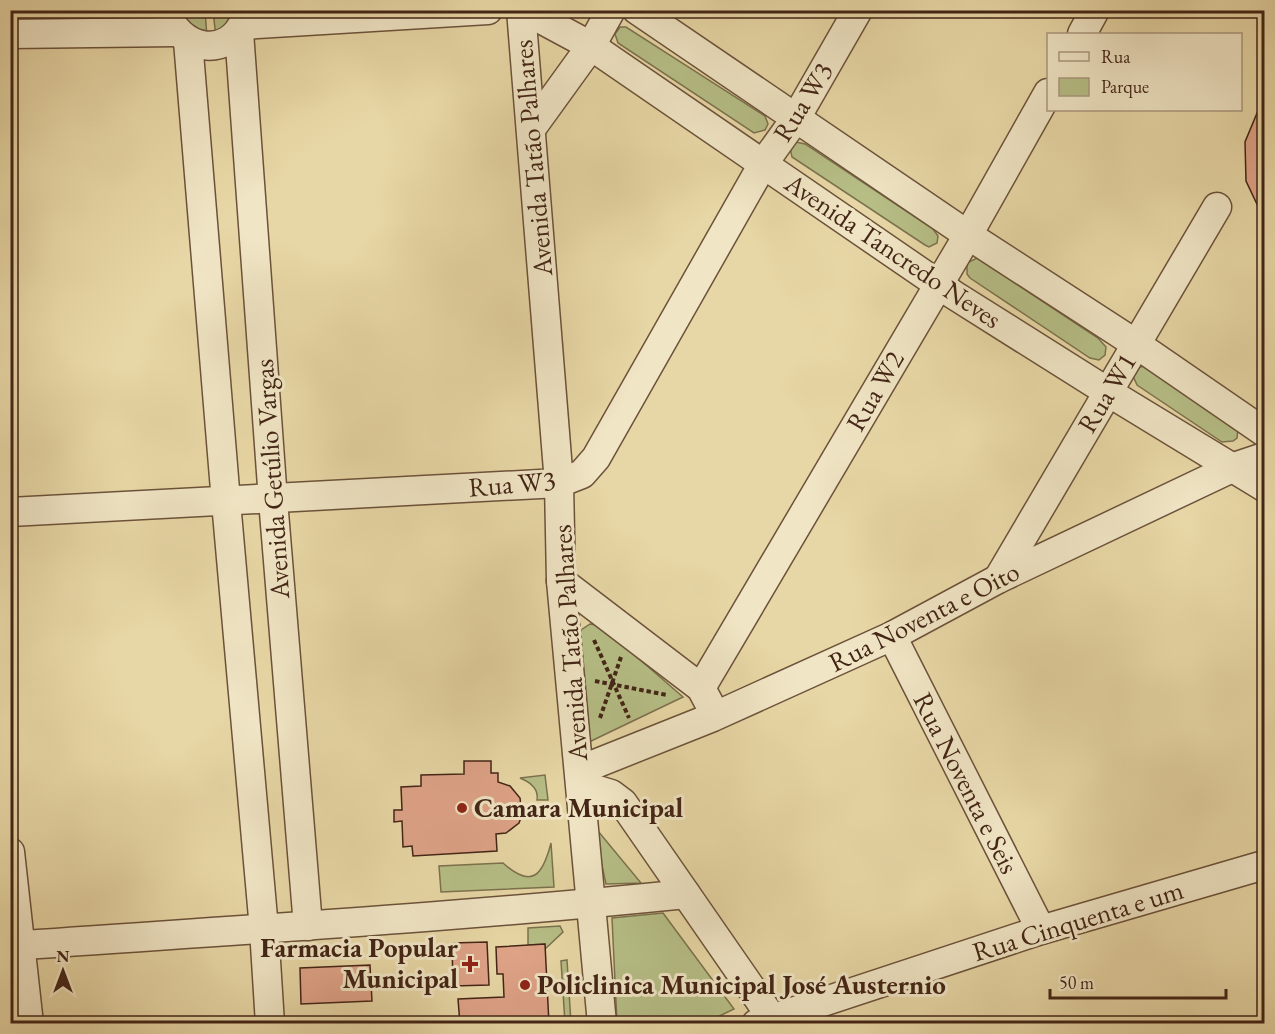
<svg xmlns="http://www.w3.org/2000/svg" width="1275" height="1034" font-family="'EB Garamond',serif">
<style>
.green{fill:#b6be86;stroke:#7c724e;stroke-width:1.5}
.building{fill:#dfa388;stroke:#432516;stroke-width:1.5}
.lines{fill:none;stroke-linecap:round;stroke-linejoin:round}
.minor-casing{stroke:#6c523a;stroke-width:31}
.path{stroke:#432516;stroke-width:4;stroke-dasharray:4.5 3;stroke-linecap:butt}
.minor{stroke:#f0e5c5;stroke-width:28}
.poi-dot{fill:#8f2418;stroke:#f0e5c5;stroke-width:2}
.labels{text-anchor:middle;stroke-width:6;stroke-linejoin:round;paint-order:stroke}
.street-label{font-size:27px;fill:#432516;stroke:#f0e5c5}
.poi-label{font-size:27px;font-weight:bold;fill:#432516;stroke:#f0e5c5;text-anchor:start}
</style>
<rect width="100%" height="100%" fill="#e8d7a6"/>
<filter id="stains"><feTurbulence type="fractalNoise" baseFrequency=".00333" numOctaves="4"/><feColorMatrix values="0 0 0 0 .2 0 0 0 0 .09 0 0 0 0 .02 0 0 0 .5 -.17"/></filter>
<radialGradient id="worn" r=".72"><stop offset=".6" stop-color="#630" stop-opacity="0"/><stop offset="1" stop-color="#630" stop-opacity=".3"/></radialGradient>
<g class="green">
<polygon points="11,10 140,10 140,11 132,16 11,15"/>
<polygon points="176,11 205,11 207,37 202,37"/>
<polygon points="213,11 240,11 216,37"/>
<polygon points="620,27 626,27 765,116 768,124 765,130 754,133 618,43 615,34"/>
<path d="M796,142l9,2 128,85 5,7 -1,7 -8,4 -4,-2 -133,-88c-2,-7 -2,-10 4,-15z"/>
<polygon points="977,258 1098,338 1106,347 1105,355 1099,360 1090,358 970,278 967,274 967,263"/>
<polygon points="1143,366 1238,428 1237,438 1233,441 1222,442 1137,385 1133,376 1138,368"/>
<polygon points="590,624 601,626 683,697 589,742 579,635 581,630"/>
<path d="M545,775l3,25h-11c2,-12 -7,-18 -17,-22z"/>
<polygon points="593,825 641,883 606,884"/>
<path d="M551,843l3,44 -113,5 -2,-26 64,-3c30,27 40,11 48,-20z"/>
<polygon points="663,913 734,1009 705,1023 617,1023 612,918"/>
<polygon points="560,926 563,932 545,949 545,944 528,945 528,928"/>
<polygon points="567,960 571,1023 565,1023 561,961"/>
</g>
<g class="building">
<polygon points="1264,101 1264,219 1246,181 1245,142 1260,106"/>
<polygon points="464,761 491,761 491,773 498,773 498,782 510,786 520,798 522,815 519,823 506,833 496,834 497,851 413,856 412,846 403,847 402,821 394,822 394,810 402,810 401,787 421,786 421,775 464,774"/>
<polygon points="487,942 489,985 453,986 452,943"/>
<polygon points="545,944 549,1024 460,1024 458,999 504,997 503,974 497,974 496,947"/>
<polygon points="370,965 372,1001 301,1004 300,968"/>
</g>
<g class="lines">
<defs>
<g id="minor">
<path d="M166,10c12,40 62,51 79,9"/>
<polyline points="521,10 559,483 561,581 602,1024"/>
<polyline points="524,10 591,46 954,295 1108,392 1264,487"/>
<polyline points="637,10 968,235 1136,344 1264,432"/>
<polyline points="243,25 488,10"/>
<polyline points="239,32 273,500 308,926"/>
<polyline points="10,34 176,32"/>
<polyline points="1082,34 1095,10"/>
<polyline points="188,41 226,502 264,929 270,1024"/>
<polyline points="531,129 591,46 611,10"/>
<polyline points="10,512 559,483 582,474 596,458 763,164 796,118 858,10"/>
<polyline points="998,579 1217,207"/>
<polyline points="561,581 701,688 709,703"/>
<polyline points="892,636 1041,930"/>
<polyline points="701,688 968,235 1048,93"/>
<polyline points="580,770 713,717 892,636 998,579 1234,467 1264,457"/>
<polyline points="581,785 611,794 623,803 776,1024"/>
<polyline points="10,852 29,1024"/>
<path d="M10,946c226,-16 451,-29 676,-52"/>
<polyline points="756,1024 1041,930 1264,865"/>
</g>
</defs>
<use href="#minor" class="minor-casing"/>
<g class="path">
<polyline points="594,640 629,718"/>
<polyline points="595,681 667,695"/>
<polyline points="600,718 621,657"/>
</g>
<use href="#minor" class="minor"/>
</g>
<g class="poi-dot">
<circle cx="462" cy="808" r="6"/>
<path d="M467 955h6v6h6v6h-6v6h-6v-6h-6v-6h6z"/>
<circle cx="525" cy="985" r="6"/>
</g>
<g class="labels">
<g class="street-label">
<text transform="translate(803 102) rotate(-58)" y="9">Rua W3</text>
<text transform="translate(533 158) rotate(-95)" y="9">Avenida Tatão Palhares</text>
<text transform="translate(893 251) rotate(34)" y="9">Avenida Tancredo Neves</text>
<text transform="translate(875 391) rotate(-60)" y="9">Rua W2</text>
<text transform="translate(1107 393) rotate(-59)" y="9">Rua W1</text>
<text transform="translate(272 479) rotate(-94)" y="9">Avenida Getúlio Vargas</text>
<text transform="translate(512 484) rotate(-5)" y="9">Rua W3</text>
<text transform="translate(924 617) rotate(-27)" y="9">Rua Noventa e Oito</text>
<text transform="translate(570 643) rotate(-94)" y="9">Avenida Tatão Palhares</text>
<text transform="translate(966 783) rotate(63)" y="9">Rua Noventa e Seis</text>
<text transform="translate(1078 921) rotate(-17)" y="9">Rua Cinquenta e um</text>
</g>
<g class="poi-label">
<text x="474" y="817">Camara Municipal</text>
<text x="458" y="957" text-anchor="end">Farmacia Popular<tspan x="458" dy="31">Municipal</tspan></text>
<text x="537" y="994">Policlinica Municipal José Austernio</text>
</g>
</g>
<rect width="1275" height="1034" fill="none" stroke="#e8d7a6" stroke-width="36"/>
<rect x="12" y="12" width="1251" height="1010" fill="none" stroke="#432516" stroke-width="3"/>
<rect x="18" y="18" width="1239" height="998" fill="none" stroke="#432516" stroke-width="1.5"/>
<rect x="1047" y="33" width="195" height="78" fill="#f0e5c5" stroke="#ab987f" stroke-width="1.5"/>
<rect x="1059" y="52" width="30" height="9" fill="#f0e5c5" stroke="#ab987f" stroke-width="1.5"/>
<text x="1101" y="63" font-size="18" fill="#432516">Rua</text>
<rect x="1059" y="78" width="30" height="18" fill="#b6be86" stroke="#ab987f" stroke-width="1.5"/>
<text x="1101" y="93" font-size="18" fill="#432516">Parque</text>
<g transform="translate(63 971)" stroke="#f0e5c5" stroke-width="4.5" paint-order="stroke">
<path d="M0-4.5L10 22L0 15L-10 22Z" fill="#432516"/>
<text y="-9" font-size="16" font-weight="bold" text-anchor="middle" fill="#432516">N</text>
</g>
<path d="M1050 989v9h176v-9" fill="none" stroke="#432516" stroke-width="3"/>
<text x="1059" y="989" font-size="18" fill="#432516" stroke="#f0e5c5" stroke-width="4.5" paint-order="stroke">50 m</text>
<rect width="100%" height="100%" filter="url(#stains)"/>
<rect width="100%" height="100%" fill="url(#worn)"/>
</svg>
